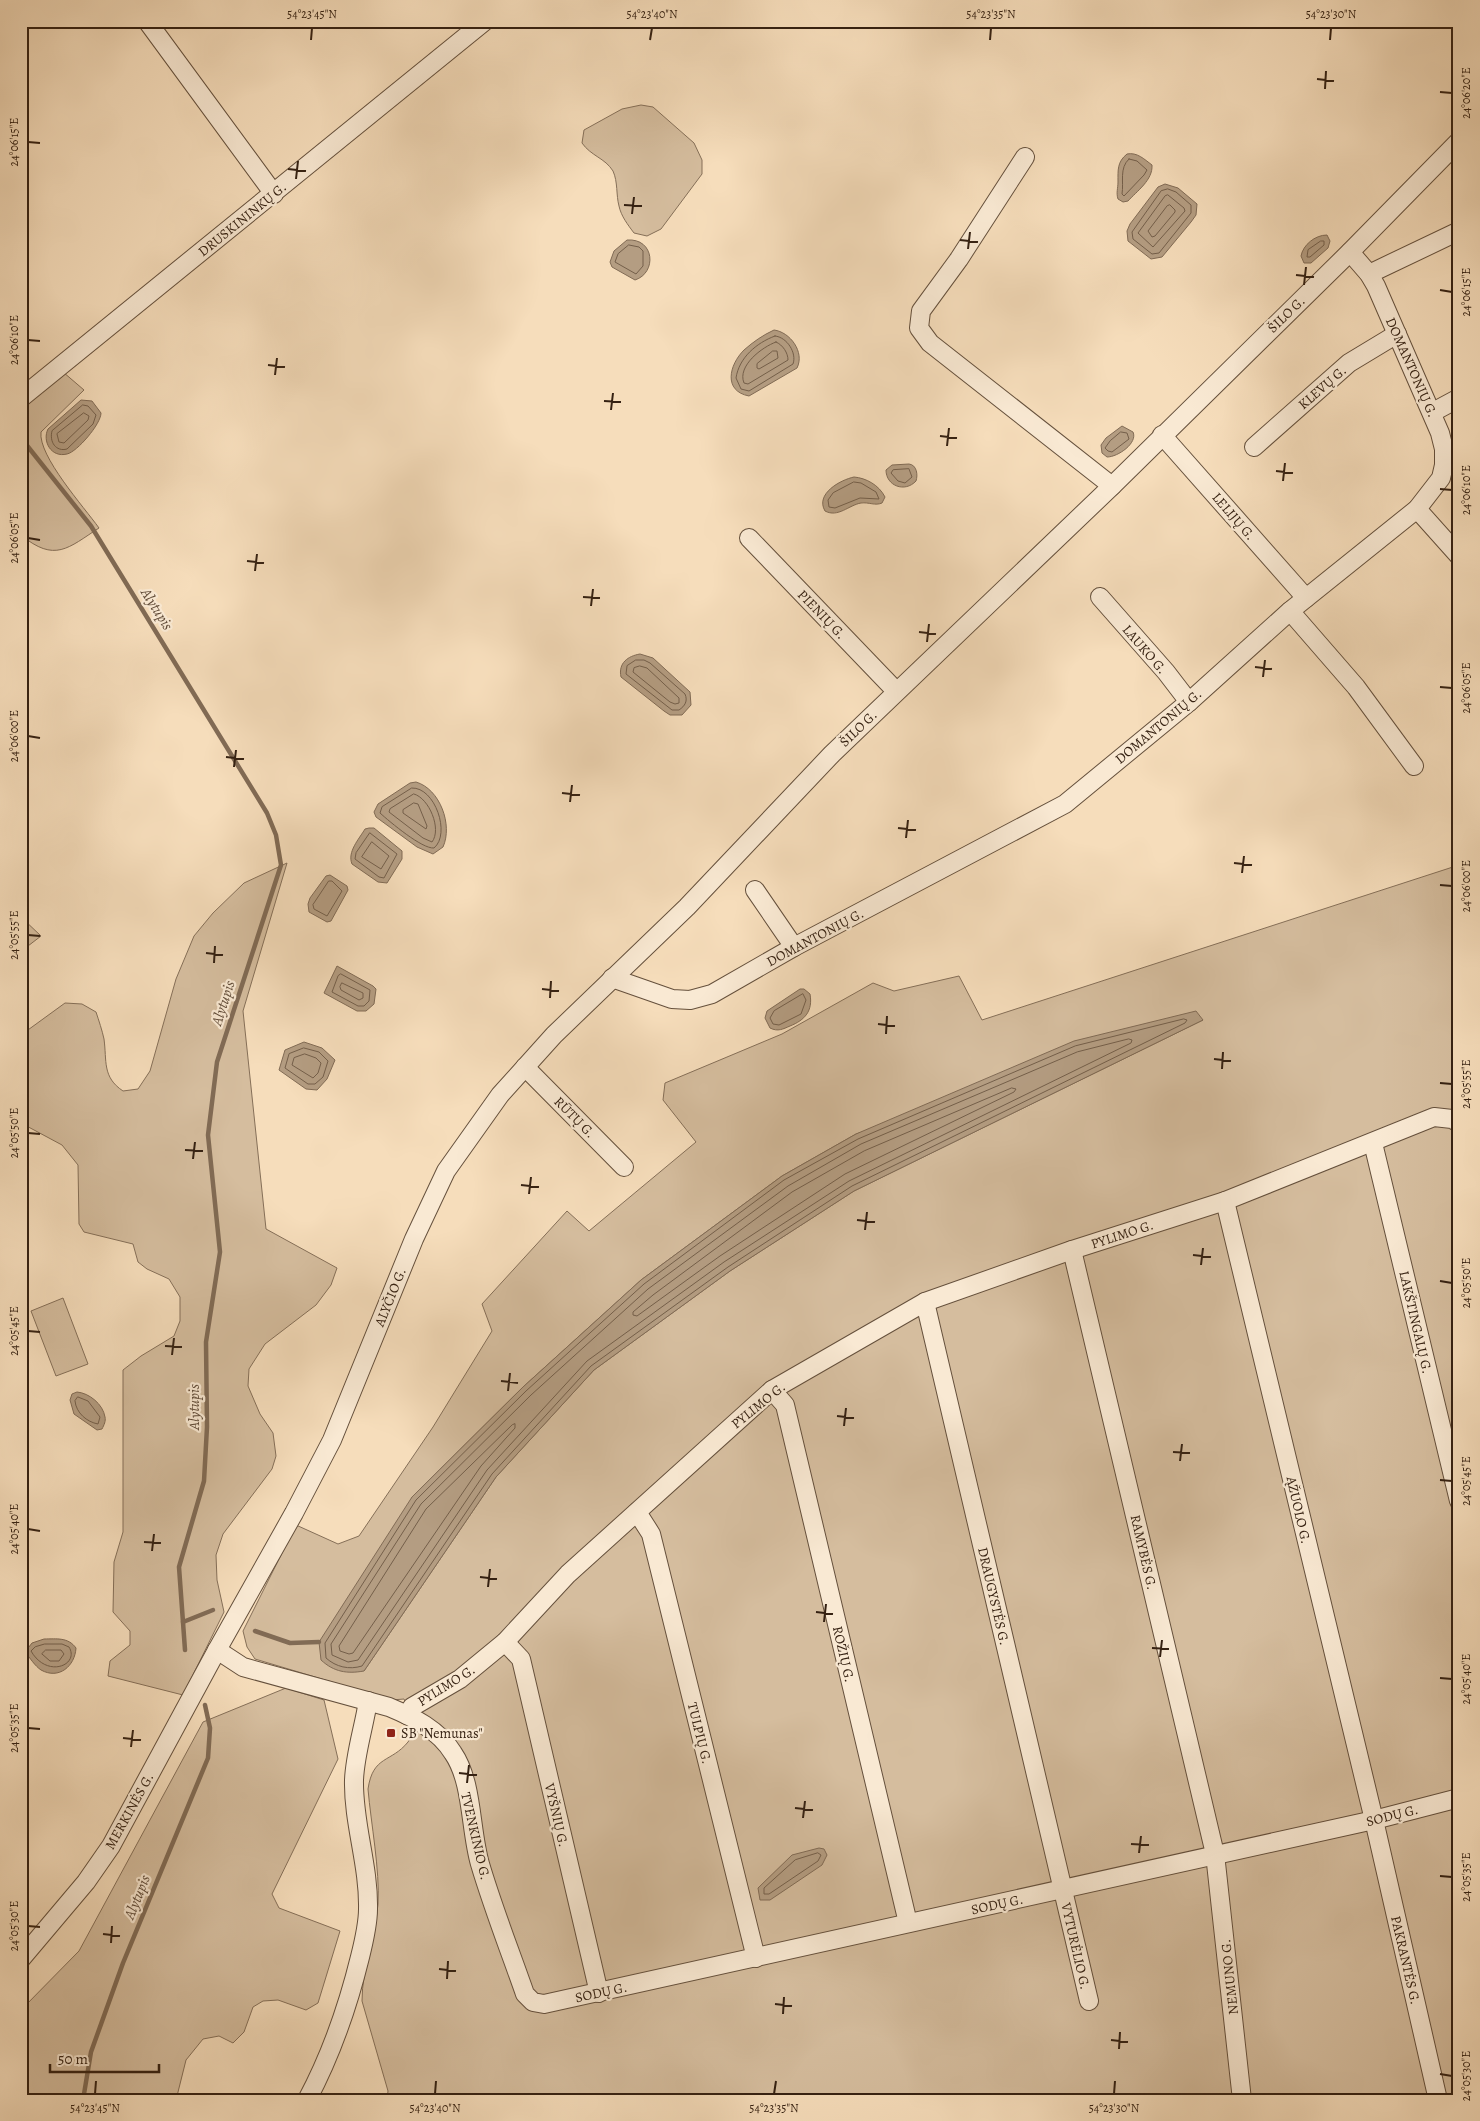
<svg xmlns="http://www.w3.org/2000/svg" width="1480" height="2121" font-family="Alegreya,serif">
<style>
.green{fill:#d5bd9e;stroke:#856f58;fill-rule:evenodd}
.water{fill:#b49d82;stroke:#816b55}
.lines{fill:none;stroke-linecap:round;stroke-linejoin:round}
.shore{stroke:#745f4a;stroke-width:1}
.stream{stroke:#816b55;stroke-width:4.5}
.street-casing{stroke:#65503c;stroke-width:20}
.street{stroke:#f9e9d3;stroke-width:18}
.ticks{fill:none;stroke:#352112;stroke-width:2}
.poi-dot{fill:#8f2418;stroke:#f9e9d3;stroke-width:2}
.labels{text-anchor:middle;stroke-width:4.5;stroke-linejoin:round;paint-order:stroke}
.street-label{font-size:14px;fill:#352112;stroke:#f9e9d3}
.poi-label{font-size:14px;fill:#352112;stroke:#f9e9d3;text-anchor:start}
.water-label{font-size:15px;font-style:italic;fill:#614c39;stroke:#f9e9d3}
.neatline{fill:none;stroke:#352112;stroke-width:2}
.ticks-label{font-size:12px;text-anchor:middle;fill:#352112}
</style>
<rect width="100%" height="100%" fill="#f6ddbb"/>
<filter id="stains"><feTurbulence type="fractalNoise" baseFrequency=".004" numOctaves="4"/><feColorMatrix values="0 0 0 0 .2 0 0 0 0 .09 0 0 0 0 .02 0 0 0 .5 -.17"/></filter>
<radialGradient id="worn" r=".72"><stop offset=".6" stop-color="#630" stop-opacity="0"/><stop offset="1" stop-color="#630" stop-opacity=".3"/></radialGradient>
<g class="green">
<path d="M641,105l12,2 41,36 8,17v14l-41,55 -14,7 -13,-3c-6,-8 -13,-17 -15,-27 -3,-11 -1,-24 -6,-35 -8,-13 -22,-15 -31,-28l2,-13 38,-21z"/>
<path d="M63,372l21,18 -43,42c-3,24 43,75 58,96 -31,20 -44,35 -78,7v-129z"/>
<path d="M287,863l-44,148 23,218 71,39 -6,17 -15,20 -51,39 -16,25 -1,17 12,28 13,19 3,23 -4,13 -49,65 -7,21 1,25 7,32 -41,83 -75,-19 2,-15 20,-16v-14l-17,-19 1,-50 9,-30v-162l18,-14 33,-20 6,-15v-24l-11,-18 -22,-10 -9,-7 -5,-18 -49,-12 -5,-8 -1,-59 -16,-20 -41,-22v-88l44,-32 17,1 14,8c3,9 6,18 8,27 3,22 -2,38 19,52l15,-2 12,-18 26,-92 18,-43 19,-23 31,-30z"/>
<path d="M1459,865v1235h-1072l1,-9 -26,-90c0,-33 13,-64 16,-97 2,-34 -7,-80 -10,-115 5,-34 23,-26 40,-47 3,-4 5,-9 8,-14l-12,-29 -12,1 -137,-41 -8,-12 -4,-16 53,-106 42,19 21,-8 74,-109 59,-96 -10,-27 85,-93 22,20 107,-89 -33,-42 2,-17 117,-49 91,-51 21,8 65,-15 23,44zM1203,1020l-349,171 -124,80 -136,99 -98,107 -132,194 48,-174 111,-110 118,-107 141,-104 74,-42z"/>
<polygon points="21,917 41,936 28,946 21,948"/>
<polygon points="63,1298 88,1364 56,1376 31,1311"/>
<polygon points="286,1688 324,1700 338,1759 272,1894 279,1908 340,1931 318,2003 306,2010 278,2000 263,2001 253,2007 244,2032 233,2043 219,2036 203,2039 186,2060 176,2100 21,2100 21,2010 79,1951 203,1722"/>
</g>
<g class="water">
<path d="M1127,154c10,-2 17,5 25,11 1,15 -15,26 -24,36l-5,1 -5,-3c-2,-6 0,-11 0,-17 0,-12 -1,-20 9,-28z"/>
<polygon points="1165,184 1178,188 1197,204 1196,215 1191,222 1162,257 1151,259 1128,241 1127,231 1130,224 1158,187"/>
<path d="M1327,235l3,6 -2,7 -17,15h-7l-3,-7c2,-11 14,-21 26,-21z"/>
<path d="M627,240c28,-2 30,33 8,40l-23,-13 -2,-5 4,-11z"/>
<path d="M774,330c16,2 31,22 23,38l-48,28c-26,-5 -20,-31 -5,-46 9,-8 19,-15 30,-20z"/>
<path d="M81,400l11,1 9,12c0,11 -24,39 -34,41 -16,4 -25,-13 -19,-25z"/>
<path d="M1122,426l11,6c5,11 -15,25 -26,25l-5,-4 -1,-8 5,-7z"/>
<path d="M909,464c8,1 9,11 7,17 -11,12 -30,5 -30,-11l6,-5z"/>
<path d="M854,477c12,1 25,8 31,20l-3,6c-7,3 -13,-1 -21,0 -12,2 -23,15 -36,8 -10,-17 15,-31 29,-34z"/>
<path d="M640,654l13,4 37,34 1,13 -9,10h-12l-6,-4 -43,-34c-3,-14 7,-21 19,-23z"/>
<path d="M416,782c24,7 37,43 27,65l-10,7 -16,-7 -41,-30 -2,-5 4,-8 32,-21z"/>
<path d="M369,828h5l28,23v8l-15,24 -9,-1 -26,-18c-5,-12 7,-25 13,-35z"/>
<polygon points="330,875 347,886 348,890 331,921 327,922 309,912 308,904 310,898 326,876"/>
<polygon points="337,966 373,986 376,989 374,1004 366,1011 357,1011 324,993"/>
<path d="M800,989h4l6,5c3,17 -5,26 -20,32 -7,3 -12,6 -20,2l-5,-10 2,-7z"/>
<path d="M1196,1011l7,9 -349,171 -124,80 -136,99 -98,107 -132,194c-17,3 -30,1 -43,-11l-2,-18 93,-145 111,-110 118,-107 141,-104 74,-42 218,-93z"/>
<polygon points="304,1042 322,1048 335,1060 327,1079 317,1090 306,1089 279,1070 285,1050"/>
<path d="M77,1392c12,1 26,12 28,25 1,4 -1,8 -3,12l-5,1 -23,-16 -4,-14 2,-6z"/>
<path d="M44,1639c13,0 24,-2 32,9 -1,18 -17,32 -35,22 -6,-4 -11,-12 -16,-18l7,-9z"/>
<polygon points="819,1848 824,1849 827,1855 822,1865 770,1900 760,1900 758,1888 792,1855"/>
</g>
<g class="lines">
<g class="shore">
<path d="M1129,159l8,2 10,9 -3,5 -20,21 -2,-2c2,-12 -3,-26 7,-35z"/>
<polygon points="1168,189 1176,192 1191,205 1191,213 1159,253 1152,254 1133,239 1132,232 1161,191"/>
<polygon points="1168,195 1184,208 1185,211 1153,247 1138,233 1165,196"/>
<polygon points="1170,205 1175,210 1175,212 1155,236 1152,237 1148,231 1167,206"/>
<polygon points="1321,241 1324,241 1324,245 1310,257 1307,257 1308,250"/>
<polygon points="629,245 639,247 643,251 643,266 636,274 615,262 618,254"/>
<path d="M775,336c12,1 22,17 18,28l-44,27 -8,-2 -5,-11c3,-20 20,-35 39,-42z"/>
<path d="M776,342c7,3 12,11 12,18l-40,24 -4,-1c-7,-17 18,-36 32,-41z"/>
<polygon points="773,351 777,351 778,358 759,369 757,368 757,364"/>
<path d="M83,405l5,1 8,9 -3,9 -26,25c-11,3 -18,-7 -15,-18z"/>
<polygon points="84,413 89,416 88,420 64,443 59,442 57,434"/>
<polygon points="1121,432 1127,433 1129,439 1112,452 1108,451 1105,448 1110,441"/>
<polygon points="909,469 912,477 905,483 898,481 891,473 893,470"/>
<polygon points="854,482 861,483 876,492 879,499 860,498 835,508 829,507 828,500 833,493"/>
<path d="M636,660h8l6,3 35,31c3,7 0,12 -6,16h-7l-46,-36 1,-8z"/>
<polygon points="640,666 647,668 679,698 679,703 675,704 670,702 633,672 634,668"/>
<path d="M412,788c23,-1 39,46 22,60 -12,1 -44,-26 -54,-35l2,-6z"/>
<path d="M414,794c15,4 28,35 18,48l-9,-4 -34,-26 1,-3z"/>
<polygon points="414,803 418,804 427,826 426,829 403,813 403,810"/>
<polygon points="370,833 397,854 384,878 379,877 355,859 356,853"/>
<polygon points="372,842 389,856 381,869 362,857"/>
<polygon points="329,881 332,881 342,891 327,916 314,909 313,905"/>
<polygon points="341,974 370,990 369,1001 364,1006 358,1006 332,992 338,976"/>
<polygon points="342,983 363,993 363,998 359,1000 341,990 340,987"/>
<polygon points="803,994 806,1000 801,1014 779,1025 773,1024 770,1018 774,1011"/>
<path d="M1184,1019l3,1 -2,3 -333,163 -124,81 -137,99 -99,108 -130,192c-13,4 -26,1 -36,-8l-1,-15 91,-143 110,-109 118,-107 140,-104 74,-41 217,-93z"/>
<polygon points="1129,1039 1132,1040 1131,1043 849,1181 724,1262 587,1361 487,1470 358,1660 348,1662 332,1655 331,1644 421,1504 531,1395 648,1289 788,1186 861,1144 1077,1052"/>
<polygon points="304,1048 319,1052 328,1061 323,1077 315,1084 308,1084 285,1068 289,1054"/>
<polygon points="305,1054 316,1058 321,1063 318,1073 313,1078 292,1065 294,1058"/>
<polygon points="1012,1088 1016,1089 1014,1092 845,1174 720,1256 637,1316 633,1315 633,1312 653,1295 792,1192 864,1151"/>
<path d="M78,1397l10,4 12,16 -2,7c-11,-2 -22,-11 -23,-23z"/>
<polygon points="515,1424 515,1428 481,1466 353,1653 349,1654 340,1651 339,1646 426,1509 512,1425"/>
<path d="M45,1644h17l7,3c11,18 -22,32 -38,4l4,-4z"/>
<polygon points="46,1650 61,1650 64,1654 59,1661 50,1661 42,1654"/>
<polygon points="818,1853 821,1855 818,1861 769,1894 764,1894 764,1888 795,1860"/>
</g>
<g class="stream">
<polyline points="21,438 91,526 267,813 276,835 281,865 217,1062 208,1135 220,1252 206,1342 207,1427 204,1481 179,1567 185,1650"/>
<polyline points="183,1622 213,1610"/>
<polyline points="255,1631 290,1643 319,1642"/>
<polyline points="83,2100 91,2052 123,1963 208,1758 210,1728 205,1705"/>
</g>
<defs>
<g id="street">
<polyline points="147,21 274,194"/>
<polyline points="1025,157 959,259 921,311 919,328 930,343 1112,486"/>
<polyline points="1369,274 1459,231"/>
<polyline points="21,398 485,21"/>
<polyline points="1433,412 1459,398"/>
<polyline points="1162,435 1306,598"/>
<polyline points="1254,447 1349,363 1397,334"/>
<polyline points="1417,509 1459,556"/>
<polyline points="749,538 896,691"/>
<polyline points="1100,597 1166,672 1189,702"/>
<polyline points="1290,611 1356,687 1414,766"/>
<polyline points="755,890 794,947"/>
<polyline points="612,978 672,999 690,1000 712,994 794,947 1065,804 1189,702 1290,611 1417,509 1441,478 1444,465 1444,449 1440,433 1376,286 1369,274 1350,252"/>
<polyline points="525,1067 624,1167"/>
<polyline points="1373,1143 1459,1501"/>
<polyline points="1225,1201 1374,1820 1438,2100"/>
<polyline points="1072,1250 1215,1854 1242,2100"/>
<polyline points="925,1302 1089,2001"/>
<polyline points="772,1390 785,1405 908,1923"/>
<polyline points="637,1512 651,1534 756,1958"/>
<polyline points="505,1642 521,1659 599,1993"/>
<path d="M217,1650l26,17 146,40c24,10 50,23 64,46 20,29 17,77 27,111 13,44 30,87 45,130l8,8 11,2 830,-184 85,-22"/>
<polyline points="407,1715 412,1707 460,1679 505,1642 568,1574 772,1390 925,1302 1072,1250 1225,1201 1434,1117 1452,1119 1459,1123"/>
<polyline points="21,1959 86,1882 111,1846 217,1650 294,1513 332,1440 414,1239 446,1171 500,1095 554,1035 687,907 832,754 1112,486 1350,252 1459,141"/>
<path d="M307,2100c24,-45 41,-94 53,-143 4,-16 8,-32 8,-48 1,-44 -15,-86 -14,-129 1,-26 10,-53 14,-79"/>
</g>
</defs>
<use href="#street" class="street-casing"/>
<use href="#street" class="street"/>
</g>
<path class="ticks" d="M311,40l1,-12M650,40l2,-12M990,40l1,-12M1330,40l1,-12M1317,79l17,2M1325,89l1,-18M1440,92l12,1M28,142l12,1M288,169l18,2M296,179l2,-18M624,205l18,1M632,214l2,-17M960,240l18,2M968,249l2,-17M1296,275l18,2M1304,285l2,-18M1440,290l12,2M28,340l12,1M268,365l17,2M275,375l2,-17M604,401l17,1M611,410l2,-17M940,436l17,2M947,446l2,-18M1276,471l17,2M1283,481l2,-18M1440,489l12,1M28,538l12,2M247,561l17,2M255,571l2,-17M583,597l17,1M591,606l2,-17M919,632l17,2M927,642l2,-18M1255,667l17,2M1263,677l2,-17M1440,687l12,1M28,736l12,2M226,757l18,2M234,767l2,-17M562,793l18,2M570,802l2,-17M898,828l18,2M906,838l2,-18M1234,863l18,2M1242,873l2,-17M1440,885l12,1M28,935l12,1M206,953l17,2M214,963l1,-17M542,989l17,2M550,998l1,-17M878,1024l17,2M886,1034l1,-18M1214,1059l17,2M1222,1069l1,-17M1440,1083l12,1M28,1133l12,1M185,1150l18,1M193,1159l2,-17M521,1185l18,2M529,1194l2,-17M857,1220l18,2M865,1230l2,-18M1193,1255l18,2M1201,1265l2,-17M1440,1281l12,2M28,1331l12,1M165,1346l17,1M172,1355l2,-17M501,1381l17,2M508,1391l2,-18M837,1416l17,2M844,1426l2,-18M1173,1452l17,1M1180,1461l2,-17M1440,1480l12,1M28,1529l12,2M144,1542l17,1M152,1551l2,-17M480,1577l17,2M488,1587l2,-18M816,1612l17,2M824,1622l2,-18M1152,1648l17,1M1160,1657l2,-17M1440,1678l12,1M28,1728l12,1M123,1738l18,2M131,1747l2,-17M459,1773l18,2M467,1783l2,-18M795,1808l18,2M803,1818l2,-17M1131,1844l18,1M1139,1853l2,-17M1440,1876l12,1M28,1926l12,1M103,1934l17,2M111,1943l1,-17M439,1969l17,2M447,1979l1,-18M775,2004l17,2M783,2014l1,-17M1111,2040l17,2M1119,2049l1,-17M1440,2074l12,2M95,2094l1,-13M435,2094l1,-13M774,2094l2,-13M1114,2094l1,-13"/>
<rect class="poi-dot" x="386" y="1728" width="10" height="10" rx="2.5"/>
<g class="labels">
<g class="street-label">
<text transform="translate(242 219) rotate(-39)" y="5">DRUSKININKŲ G.</text>
<text transform="translate(1286 314) rotate(-44)" y="5">ŠILO G.</text>
<text transform="translate(1412 367) rotate(66)" y="5">DOMANTONIŲ G.</text>
<text transform="translate(1322 387) rotate(-41)" y="5">KLEVŲ G.</text>
<text transform="translate(1234 516) rotate(49)" y="5">LELIJŲ G.</text>
<text transform="translate(822 614) rotate(46)" y="5">PIENIŲ G.</text>
<text transform="translate(1145 649) rotate(49)" y="5">LAUKO G.</text>
<text transform="translate(1158 726) rotate(-40)" y="5">DOMANTONIŲ G.</text>
<text transform="translate(858 728) rotate(-44)" y="5">ŠILO G.</text>
<text transform="translate(815 937) rotate(-28)" y="5">DOMANTONIŲ G.</text>
<text transform="translate(575 1117) rotate(45)" y="5">RŪTŲ G.</text>
<text transform="translate(1122 1234) rotate(-18)" y="5">PYLIMO G.</text>
<text transform="translate(390 1297) rotate(-68)" y="5">ALYČIO G.</text>
<text transform="translate(1416 1322) rotate(77)" y="5">LAKŠTINGALŲ G.</text>
<text transform="translate(758 1405) rotate(-39)" y="5">PYLIMO G.</text>
<text transform="translate(1299 1510) rotate(77)" y="5">ĄŽUOLO G.</text>
<text transform="translate(1144 1552) rotate(77)" y="5">RAMYBĖS G.</text>
<text transform="translate(994 1596) rotate(77)" y="5">DRAUGYSTĖS G.</text>
<text transform="translate(844 1654) rotate(77)" y="5">ROŽIŲ G.</text>
<text transform="translate(446 1685) rotate(-32)" y="5">PYLIMO G.</text>
<text transform="translate(700 1733) rotate(76)" y="5">TULPIŲ G.</text>
<text transform="translate(129 1811) rotate(-61)" y="5">MERKINĖS G.</text>
<text transform="translate(557 1815) rotate(77)" y="5">VYŠNIŲ G.</text>
<text transform="translate(1392 1815) rotate(-14)" y="5">SODŲ G.</text>
<text transform="translate(476 1836) rotate(77)" y="5">TVENKINIO G.</text>
<text transform="translate(997 1904) rotate(-12)" y="5">SODŲ G.</text>
<text transform="translate(1076 1946) rotate(77)" y="5">VYTURĖLIO G.</text>
<text transform="translate(1406 1960) rotate(77)" y="5">PAKRANTĖS G.</text>
<text transform="translate(1229 1977) rotate(-96)" y="5">NEMUNO G.</text>
<text transform="translate(601 1992) rotate(-12)" y="5">SODŲ G.</text>
</g>
<g class="poi-label">
<text x="401" y="1738">SB "Nemunas"</text>
</g>
<g class="water-label">
<text transform="translate(157 609) rotate(58)" y="5">Alytupis</text>
<text transform="translate(223 1003) rotate(-72)" y="5">Alytupis</text>
<text transform="translate(194 1407) rotate(-90)" y="5">Alytupis</text>
<text transform="translate(137 1897) rotate(-68)" y="5">Alytupis</text>
</g>
</g>
<rect width="1480" height="2121" fill="none" stroke="#f6ddbb" stroke-width="55"/>
<path d="M50 2064v8h109v-8" fill="none" stroke="#352112" stroke-width="2.5"/>
<text x="58" y="2064" font-size="15" fill="#352112" stroke="#f9e9d3" stroke-width="4" paint-order="stroke">50 m</text>
<rect x="28" y="28" width="1424" height="2066" class="neatline"/>
<g class="ticks-label">
<text x="312" y="18">54°23'45"N</text>
<text x="652" y="18">54°23'40"N</text>
<text x="991" y="18">54°23'35"N</text>
<text x="1331" y="18">54°23'30"N</text>
<text transform="translate(1466 93) rotate(-90)" y="4">24°06'20"E</text>
<text transform="translate(14 142) rotate(-90)" y="4">24°06'15"E</text>
<text transform="translate(1466 292) rotate(-90)" y="4">24°06'15"E</text>
<text transform="translate(14 340) rotate(-90)" y="4">24°06'10"E</text>
<text transform="translate(1466 490) rotate(-90)" y="4">24°06'10"E</text>
<text transform="translate(14 538) rotate(-90)" y="4">24°06'05"E</text>
<text transform="translate(1466 688) rotate(-90)" y="4">24°06'05"E</text>
<text transform="translate(14 736) rotate(-90)" y="4">24°06'00"E</text>
<text transform="translate(1466 886) rotate(-90)" y="4">24°06'00"E</text>
<text transform="translate(14 935) rotate(-90)" y="4">24°05'55"E</text>
<text transform="translate(1466 1084) rotate(-90)" y="4">24°05'55"E</text>
<text transform="translate(14 1133) rotate(-90)" y="4">24°05'50"E</text>
<text transform="translate(1466 1283) rotate(-90)" y="4">24°05'50"E</text>
<text transform="translate(14 1331) rotate(-90)" y="4">24°05'45"E</text>
<text transform="translate(1466 1481) rotate(-90)" y="4">24°05'45"E</text>
<text transform="translate(14 1529) rotate(-90)" y="4">24°05'40"E</text>
<text transform="translate(1466 1679) rotate(-90)" y="4">24°05'40"E</text>
<text transform="translate(14 1728) rotate(-90)" y="4">24°05'35"E</text>
<text transform="translate(1466 1877) rotate(-90)" y="4">24°05'35"E</text>
<text transform="translate(14 1926) rotate(-90)" y="4">24°05'30"E</text>
<text transform="translate(1466 2076) rotate(-90)" y="4">24°05'30"E</text>
<text x="95" y="2112">54°23'45"N</text>
<text x="435" y="2112">54°23'40"N</text>
<text x="774" y="2112">54°23'35"N</text>
<text x="1114" y="2112">54°23'30"N</text>
</g>
<rect width="100%" height="100%" filter="url(#stains)"/>
<rect width="100%" height="100%" fill="url(#worn)"/>
</svg>
